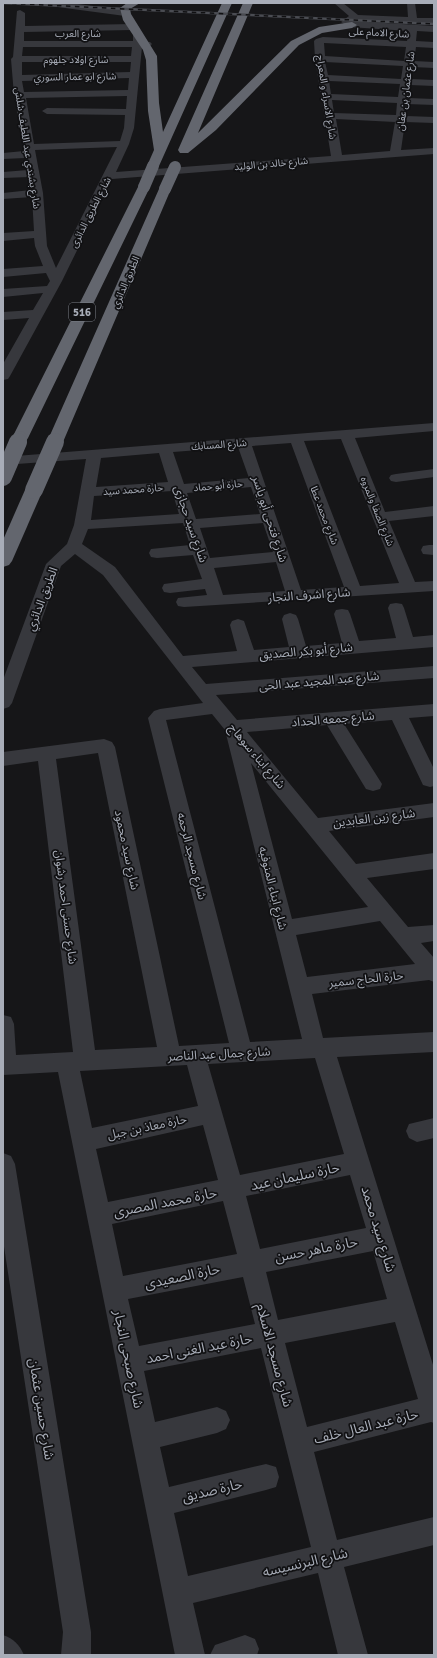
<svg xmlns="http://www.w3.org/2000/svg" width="437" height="1658" font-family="Signika,'Noto Sans Arabic',sans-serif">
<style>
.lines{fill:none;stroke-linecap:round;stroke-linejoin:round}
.minor{fill:#37383d;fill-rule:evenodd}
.highway{fill:#63666e;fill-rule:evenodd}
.rail-casing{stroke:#4a4c52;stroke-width:2.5}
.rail{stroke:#111113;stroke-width:1.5;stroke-dasharray:4.5;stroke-linecap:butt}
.highway-bridge-far2{stroke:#63666e;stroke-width:12}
.highway-bridge-far1{stroke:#63666e;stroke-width:14}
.highway-bridge{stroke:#63666e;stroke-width:18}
.labels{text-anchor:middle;stroke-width:3.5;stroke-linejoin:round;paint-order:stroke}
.far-street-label{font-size:10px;fill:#a8adb8;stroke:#111113}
.shield{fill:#111113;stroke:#7b7e86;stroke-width:1}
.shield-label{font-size:11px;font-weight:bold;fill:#a8adb8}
.street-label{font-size:12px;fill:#a8adb8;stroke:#111113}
.near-street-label{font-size:14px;fill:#a8adb8;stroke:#111113}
</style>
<rect width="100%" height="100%" fill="#161618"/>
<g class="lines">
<g class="minor">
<polygon points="46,3 70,3 125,10 130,13 125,16 50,6"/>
<path d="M334,3h9l15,12 50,2 -1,-14h8l2,15h17v6l-82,-3 82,5v6l-17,-1 -1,10 18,1v6l-18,-1 -2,14 20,1v6l-21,-1 -2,12 23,1v6l-24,-1 -2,13 26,1v6l-27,-1 -1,12 28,1v6l-29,-1 -4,28 33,-2v6l-322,25 -50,102 -52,95 -2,3 -5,1v-16l26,-46 -26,2v-8l30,-2 10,-17 -40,4v-8l44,-3 3,-5 -4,-8 -43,4v-8l40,-3 -8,-20 -1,-8 -31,3v-8l31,-2 -2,-34 -29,2v-6l28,-3 -2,-13 -26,1v-6l25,-2 -3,-12 -22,1v-6l21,-2 -10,-56 -3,-36 2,-2 4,-46 3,-1 5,3v13l108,-2 5,3 -5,3 -109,2v9h109v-6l5,-3 5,3 -1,6 8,1 2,2 -2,2 -8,1 -8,81 -5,16 -13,28 215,-16 -16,-97 -1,-18 2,-2 7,-2 84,4 2,-10 -60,-4 -8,-5 8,-6zM324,43l82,4 -2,14 -79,-5zM23,47h109l-1,9h-109zM22,62h109l-1,10 -108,3zM325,62l78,4 -2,13 -73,-4zM129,78l-1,12 -104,2 -2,-11zM329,81l71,3 -2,13 -67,-3zM127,96l-1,13 -79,-1 -5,3 5,3 78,1 -1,13 -4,13 -86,3 -8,-46zM332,100l65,3 -1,12 -62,-2zM336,119l59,3 -5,29 -48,4zM117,147l-61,121 -9,-22 -4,-53 -8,-43z"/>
<path d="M434,423v8l-79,7 30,74 49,-6v10l-45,5 26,61 19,-1v10l-250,16 -6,-1 -2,-4 2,-4 29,-3 -2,-6 -35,4 -6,-1 -2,-4 2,-4 38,-5 -9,-24 -36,3 -6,-1 -2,-4 2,-4 39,-4 -7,-22 -95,6 -6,15 33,23 68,89 54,-5 -7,-26 2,-4 6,-2 6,2 10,29 35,-3 -7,-28 2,-4 6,-2 6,2 2,4 8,27 36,-3 -8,-29 2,-4 6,-1 6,1 2,4 9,27 37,-3 -8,-30 2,-4 6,-1 6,1 2,4 9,29 21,-2v12l-242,20 14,17 228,-18v12l-218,17 21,25 197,-16v12l-25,2 25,51v17l-4,1 -7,-2 -31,-65 -48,4 38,60 -2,5 -7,2 -7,-2 -39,-64 -80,7 71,86 116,-15v14l-105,14 27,33 78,-11v16l-67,9 41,49 26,-2v16l-13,2 13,15v24l-5,-2 -117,14 11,44 111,-6v20l-97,5 97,311v55l-3,-1 -117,30 23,88 97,-23v28l-90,22 24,88h-30l-20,-82 -125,30 12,52h-30l-117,-583 -55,3v-60l8,2 3,7 2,31 57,-3 -35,-291 -35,5v-14l101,-13 8,3 3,5 64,299 50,-3 -81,-325 6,-7 6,-2 43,-6 -100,-128 -28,-21 -14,12 -49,137 -3,4 -6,2v-29l43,-116 21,-20 7,-19 12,-66 -83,6v-8zM341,439l58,144 -39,3 -56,-145zM291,443l53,144 -43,3 -49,-144zM238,447l11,31 -65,6 -11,-32zM159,453l9,29 -72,5 5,-29zM251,487l9,27 -64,5 -9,-26zM172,491l7,23 -88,6 3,-24zM263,523l10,29 -63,6 -10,-30zM276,562l9,29 -62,4 -9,-27zM212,714l13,16 77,309 -52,3 -84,-322zM98,753l59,294 -62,3 -39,-291zM251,763l117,144 -76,12zM380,921l35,43 -108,13 -11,-42zM315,1058l29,96 -104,21 -32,-111zM187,1065l11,41 -106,22 -12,-57zM203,1125l15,55 -110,22 -12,-53zM350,1175l16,53 -106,21 -14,-53zM223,1201l14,53 -114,22 -11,-52zM373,1251l14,48 -109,21 -12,-48zM243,1277l12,47 -116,22 -11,-47zM395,1322l23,77 -111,28 -22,-84zM261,1348l50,199 -123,29 -14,-63 92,-23 10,-3 3,-10 -3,-10 -10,-3 -97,23 -9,-40 57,-14 9,-4 4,-9 -4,-9 -9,-4 -62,15 -11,-51z"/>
<polygon points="434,469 434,477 396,482 391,481 389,478 391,475 396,474"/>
<polygon points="429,545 434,545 434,555 423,554 421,550 423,546"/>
<polygon points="434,1118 434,1138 417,1142 409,1138 406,1131 409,1124"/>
<polygon points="3,1153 11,1156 15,1164 91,1632 91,1655 61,1655 63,1632 3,1240"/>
<path d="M3,1635c11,4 16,9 21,20h-21z"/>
<polygon points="245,1635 255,1639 259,1649 257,1655 210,1655 215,1645"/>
</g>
<g class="highway">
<polygon points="127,3 140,3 130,9 131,14 157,56 159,103 163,132 222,3 232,3 159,166 157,169 149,169 147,166 154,150 148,111 146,60 143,50 123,20 120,8"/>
<polygon points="243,3 253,3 198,133 291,41 319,27 352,22 357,25 352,28 322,33 299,45 216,130 188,153 180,153 178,150"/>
<polygon points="144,183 149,184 150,187 28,438 26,441 20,443 14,441 12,438 138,187 139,184"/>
<polygon points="165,185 170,186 171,189 63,442 61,446 55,447 49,446 47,442 159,189 160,186"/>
<polygon points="34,485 40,486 43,490 12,561 9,565 3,567 3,540 25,490 28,486"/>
</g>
<defs>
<polyline id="rail" points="3,3 434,24"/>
</defs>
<use href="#rail" class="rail-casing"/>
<use href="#rail" class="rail"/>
<g class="highway-bridge-far2">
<polyline points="144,187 153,166"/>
<polyline points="165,189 175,167"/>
</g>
<g class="highway-bridge-far1">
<polyline points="18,443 20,438"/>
<polyline points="54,443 55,442"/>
</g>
<g class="highway-bridge">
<polyline points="3,477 18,442"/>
<polyline points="34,490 55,442"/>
</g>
</g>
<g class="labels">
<g class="far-street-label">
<text transform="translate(379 32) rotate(3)" y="4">شارع الامام على</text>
<text x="78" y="37">شارع العرب</text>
<text x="76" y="63">شارع اولاد جلهوم</text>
<text transform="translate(75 76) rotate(-1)" y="4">شارع ابو عمار السوري</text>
<text transform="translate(405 91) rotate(-82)" y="4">شارع عثمان بن عفان</text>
<text transform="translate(327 97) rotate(81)" y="4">شارع الاسراء و المعراج</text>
<text transform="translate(28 148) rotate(81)" y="4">شارع بشندي عبد اللطيف شلش</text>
<text transform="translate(271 163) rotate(-5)" y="4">شارع خالد بن الوليد</text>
<text transform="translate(90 212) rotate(-63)" y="4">شارع الطريق الدائرى</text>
<text transform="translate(125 282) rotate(-67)" y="4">الطريق الدائري</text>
<text transform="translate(219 444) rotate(-4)" y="4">شارع المسابك</text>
<text transform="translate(218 485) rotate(-5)" y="4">حارة أبو حماد</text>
<text transform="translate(133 489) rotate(-4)" y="4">حارة محمد سيد</text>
<text transform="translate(378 511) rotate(68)" y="4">شارع الصفا والمروه</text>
<text transform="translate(325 515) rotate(69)" y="4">شارع محمد عطا</text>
</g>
<rect class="shield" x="69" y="303" width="26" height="18" rx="3"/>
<g class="shield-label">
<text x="82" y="316">516</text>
</g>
<g class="street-label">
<text transform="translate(270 519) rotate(72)" y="4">شارع فتحى أبو ياسر</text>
<text transform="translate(191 524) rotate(71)" y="4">شارع سيد حجازى</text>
<text transform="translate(309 595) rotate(-4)" y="4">شارع اشرف النجار</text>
<text transform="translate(42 599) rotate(-69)" y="4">الطريق الدائري</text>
<text transform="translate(306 651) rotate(-5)" y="4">شارع أبو بكر الصديق</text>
<text transform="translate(319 681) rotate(-5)" y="4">شارع عبد المجيد عبد الحى</text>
<text transform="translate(333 719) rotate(-5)" y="4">شارع جمعه الحداد</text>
<text transform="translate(257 756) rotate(50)" y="4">شارع ابناء سوهاج</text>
<text transform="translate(374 818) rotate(-7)" y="4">شارع زين العابدين</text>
<text transform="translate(127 850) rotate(78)" y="4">شارع سيد محمود</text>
<text transform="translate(192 856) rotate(76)" y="4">شارع مسجد الرحمه</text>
<text transform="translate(273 888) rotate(76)" y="4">شارع ابناء المنوفيه</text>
<text transform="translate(66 907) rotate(83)" y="4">شارع حسنى احمد رشوان</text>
<text transform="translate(366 979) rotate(-6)" y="4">حارة الحاج سمير</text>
<text transform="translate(219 1054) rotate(-3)" y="4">شارع جمال عبد الناصر</text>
<text transform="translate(147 1127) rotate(-12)" y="4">حارة معاذ بن جبل</text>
</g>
<g class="near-street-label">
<text transform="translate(295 1176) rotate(-12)" y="5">حارة سليمان عيد</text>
<text transform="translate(165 1202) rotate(-11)" y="5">حارة محمد المصرى</text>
<text transform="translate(379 1229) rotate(73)" y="5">شارع سيد محمد</text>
<text transform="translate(316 1249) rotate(-11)" y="5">حارة ماهر حسن</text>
<text transform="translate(182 1276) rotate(-12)" y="5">حارة الصعيدى</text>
<text transform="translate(199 1348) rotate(-11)" y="5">حارة عبد الغنى احمد</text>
<text transform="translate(275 1355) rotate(75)" y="5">شارع مسجد الاسلام</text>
<text transform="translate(129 1359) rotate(78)" y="5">شارع صبحى النجار</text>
<text transform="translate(42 1409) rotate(81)" y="5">شارع حسين عثمان</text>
<text transform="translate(366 1426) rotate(-14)" y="5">حارة عبد العال خلف</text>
<text transform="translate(212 1490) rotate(-13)" y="5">حارة صديق</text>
<text transform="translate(305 1562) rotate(-13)" y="5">شارع البرنسيسه</text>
</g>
</g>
<rect width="437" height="1658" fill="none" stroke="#a8adb8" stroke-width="8"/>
</svg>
